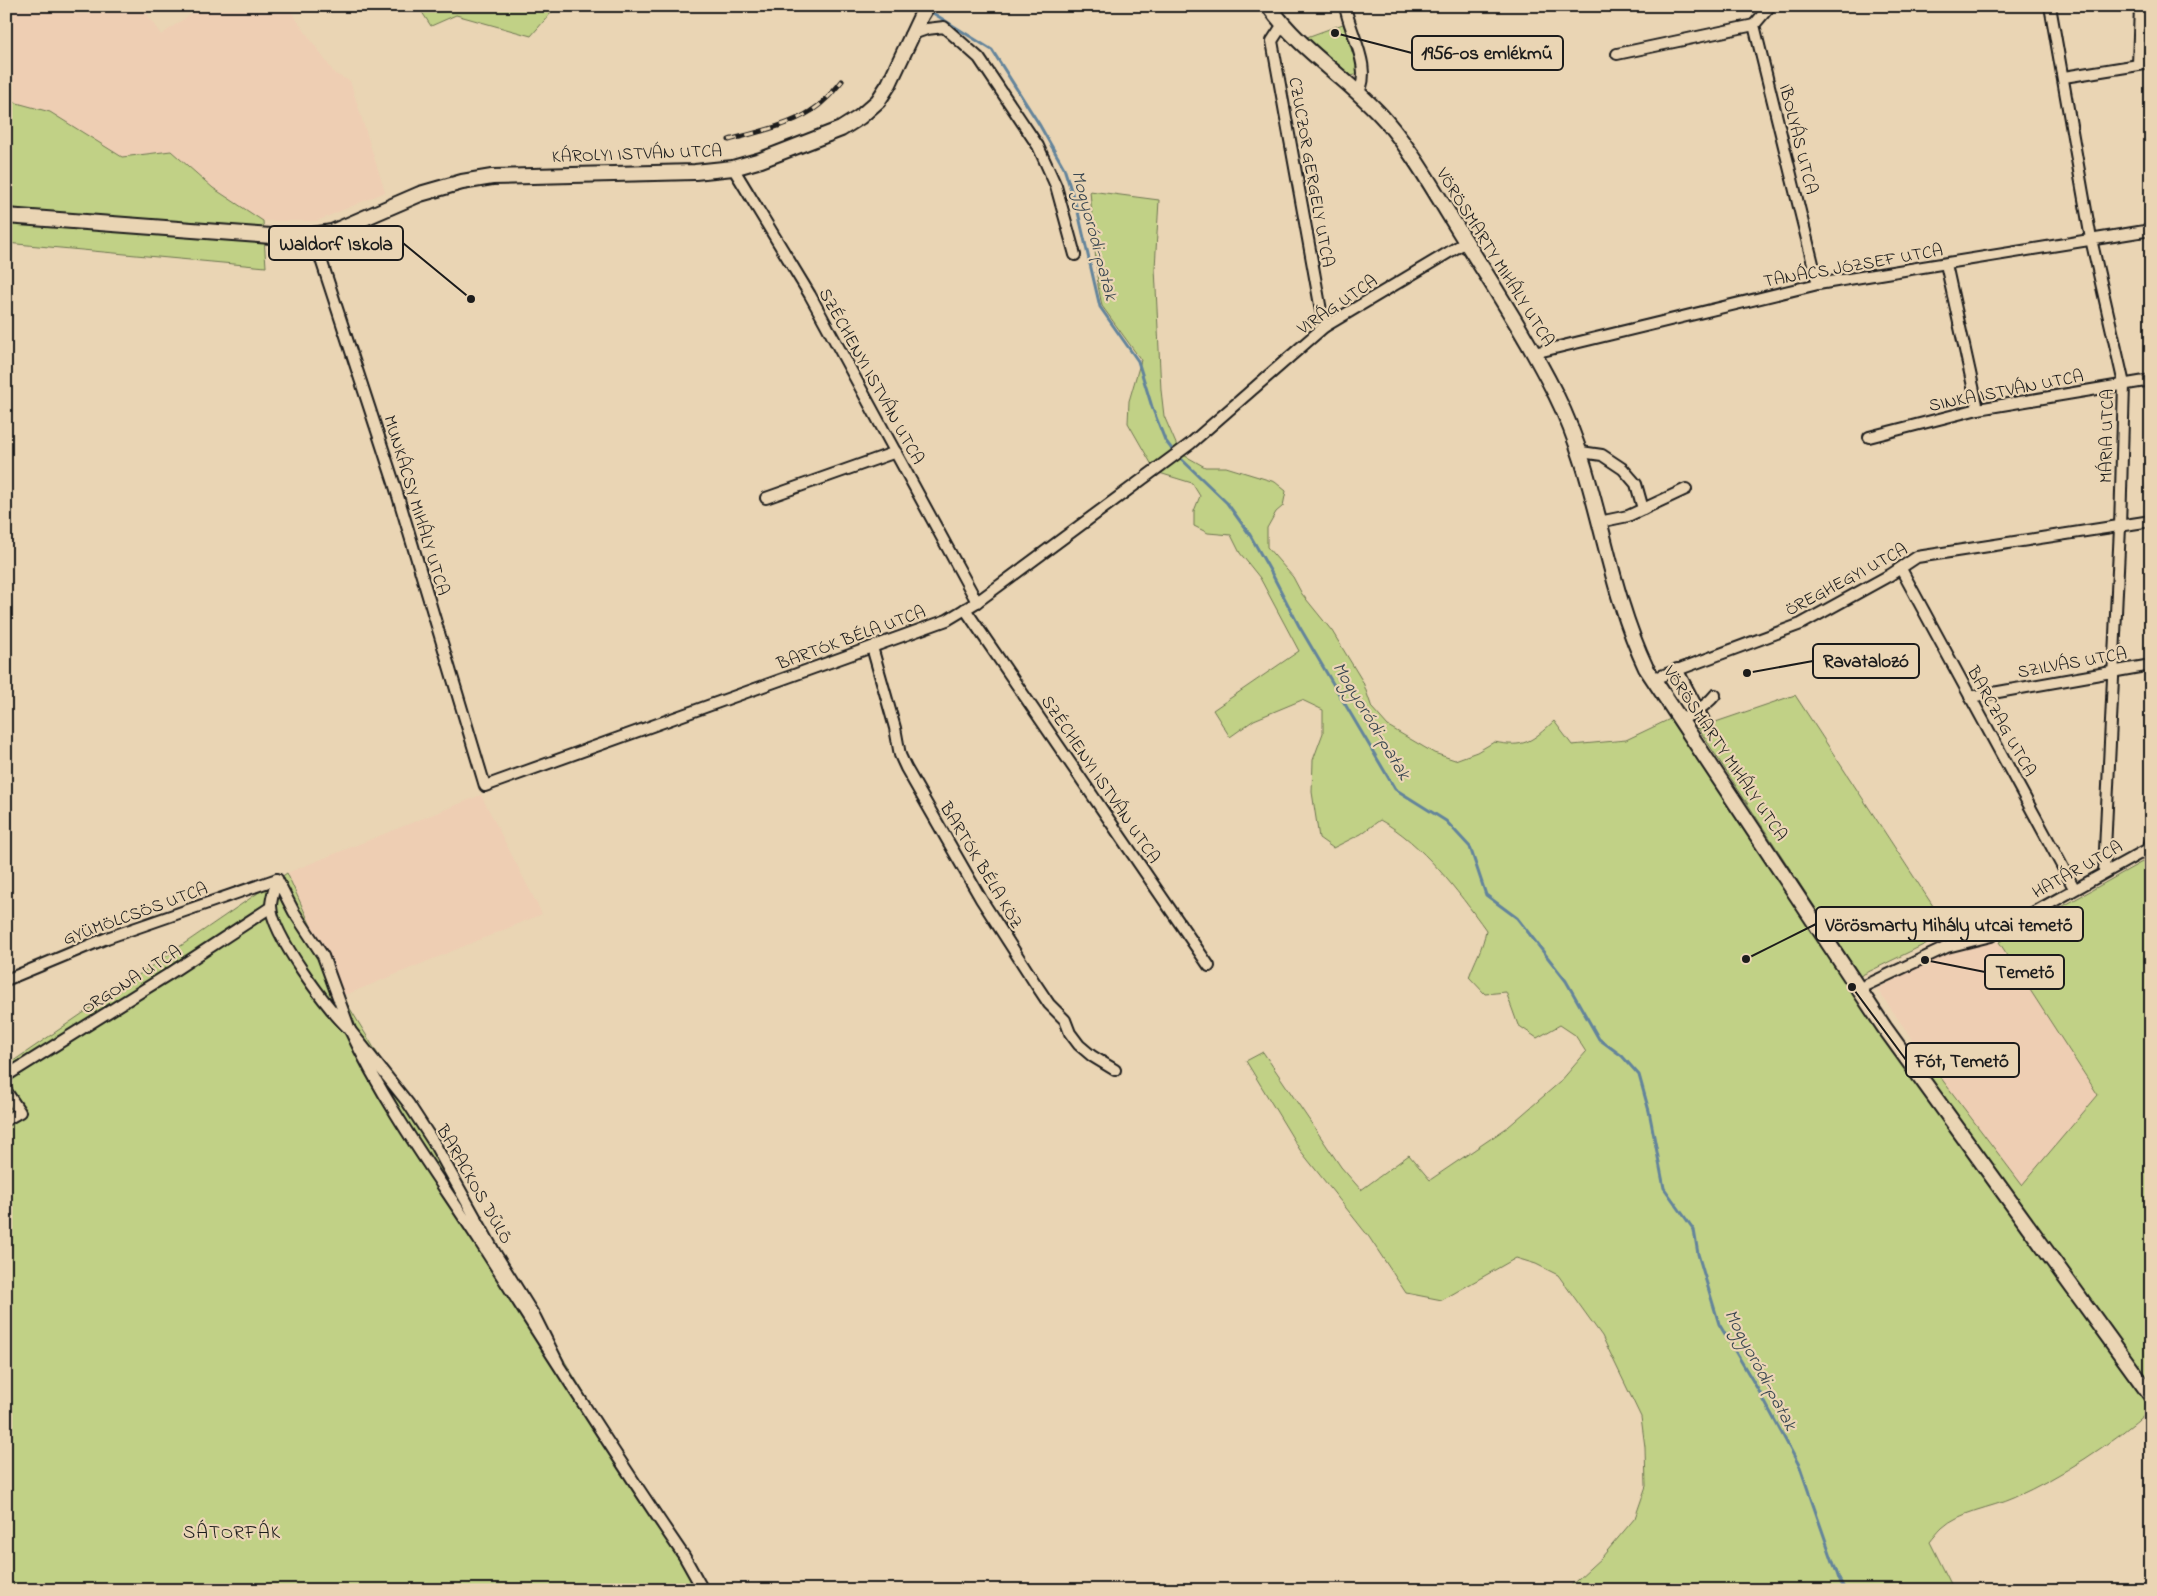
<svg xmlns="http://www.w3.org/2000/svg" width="2157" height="1596" font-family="'Indie Flower',sans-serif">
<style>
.built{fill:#eeceb3}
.green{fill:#c1d186;stroke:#6e7651}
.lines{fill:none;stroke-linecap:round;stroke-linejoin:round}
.stream{stroke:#63849b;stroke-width:3}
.minor-casing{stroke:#1c1c1c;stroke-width:14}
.secondary-casing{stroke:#1c1c1c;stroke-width:18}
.minor{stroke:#ead5b4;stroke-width:10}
.secondary{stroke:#ead5b4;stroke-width:14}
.rail-casing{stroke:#1c1c1c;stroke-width:5}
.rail{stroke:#ead5b4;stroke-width:3;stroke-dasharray:9;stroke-linecap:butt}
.labels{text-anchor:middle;stroke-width:4.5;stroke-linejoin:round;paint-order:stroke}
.street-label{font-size:18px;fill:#1c1c1c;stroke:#ead5b4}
.water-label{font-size:19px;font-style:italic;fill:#3a4751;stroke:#ead5b4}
.neighbourhood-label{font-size:19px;letter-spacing:1px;fill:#1c1c1c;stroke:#ead5b4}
.leader{fill:none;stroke:#1c1c1c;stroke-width:2}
.callout-dot{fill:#1c1c1c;stroke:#ead5b4;stroke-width:2}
.callout{fill:#ead5b4;stroke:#1c1c1c;stroke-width:2}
.callout-label{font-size:19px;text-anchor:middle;font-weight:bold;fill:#1c1c1c}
</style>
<rect width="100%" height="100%" fill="#ead5b4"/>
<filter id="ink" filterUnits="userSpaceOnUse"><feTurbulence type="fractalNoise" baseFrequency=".02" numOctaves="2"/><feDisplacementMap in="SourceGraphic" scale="10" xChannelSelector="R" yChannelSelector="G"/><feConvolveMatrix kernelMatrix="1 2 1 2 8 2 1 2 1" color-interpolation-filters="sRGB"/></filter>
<g filter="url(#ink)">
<g class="built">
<polygon points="6,6 145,6 145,11 161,35 202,6 287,6 335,74 350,81 385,192 317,221 263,221 213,188 171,151 122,157 50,112 6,100"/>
<polygon points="481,795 542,914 343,996 287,873"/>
<polygon points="1999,942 2098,1095 2022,1186 1925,1057 1877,989 1952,949"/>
</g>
<g class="green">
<polygon points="418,6 557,6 531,36 456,15 431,26"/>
<polygon points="1343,24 1356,63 1357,74 1352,76 1307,37"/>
<polygon points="6,100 50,112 122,157 171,151 213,188 263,221 266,267 6,243"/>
<path d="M1090,191l69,9 -4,68 6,122 3,26 16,37 25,14h21l49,15 11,9 -3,15 -7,6 -9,16v19l26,30 9,17 30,37 31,51 9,26 16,18 46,27 21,7 22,-8 17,-10c31,6 37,0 60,-21l18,24 54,-5 44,-21 179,269 58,81 18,-12 97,128 76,-90 -99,-153 152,-85v552c-41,36 -89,67 -138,89 -22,10 -53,13 -71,30 -4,4 -8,9 -12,14l24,48h-388l36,-33 33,-39 11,-32 -1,-39 -4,-30 -39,-81 -44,-61 -22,-11 -20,-6 -74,42 -36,-7 -37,-56 -69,-87 -54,-89 17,-9 78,115 20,23 48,-35 21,25 78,-53 52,-45 26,-30 -11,-17 -15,-10 -23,13 -19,-13 -12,-33 -21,2 -16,-17c6,-17 14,-29 17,-47 -28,-39 -64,-87 -106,-110l-19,14 -28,14 -14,-10 -7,-46 1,-32 10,-27v-23l-21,-10 -48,20 -24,17 -17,-27 86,-59 -39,-73 -20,-25 -9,-18 -23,-2 -14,-7v-15l6,-15 -8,-13 -36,-11 -28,-49 1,-22 12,-41 -39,-54 -4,-21z"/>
<polygon points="1795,695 1950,932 1860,976 1698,728"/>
<polygon points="287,873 343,997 704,1590 6,1590 6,1066"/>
</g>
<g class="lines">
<polyline class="stream" points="928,10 992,50 1039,124 1064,168 1078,212 1100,307 1138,361 1152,407 1165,440 1174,452 1227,503 1250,535 1272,574 1299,626 1395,789 1446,821 1470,847 1486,895 1517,918 1566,981 1599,1039 1622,1056 1639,1075 1649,1111 1664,1188 1694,1230 1698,1254 1719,1324 1760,1393 1800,1467 1839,1579 1845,1590"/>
<defs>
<g id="minor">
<path d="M1345,6c5,28 28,62 13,88"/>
<polyline points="1770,6 1754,25 1818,284"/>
<polyline points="2050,6 2091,239 2124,384 2120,527 2104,872"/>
<polyline points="1283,24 1272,41 1324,327"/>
<polyline points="910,35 927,29 944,27 979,58 1038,146 1056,186 1075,255"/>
<polyline points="1617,54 1754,25"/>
<polyline points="2138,65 2140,6"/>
<polyline points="2064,77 2151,63"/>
<polyline points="733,168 810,295 977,602"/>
<polyline points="313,235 394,483 485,786 947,620 977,602 1190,444 1324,327 1466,242"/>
<polyline points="1946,264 1978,409"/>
<polyline points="1534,353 1818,284 2151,230"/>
<polyline points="1869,437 1978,409 2151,380"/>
<polyline points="1581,452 1602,455 1623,469 1636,484 1643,509"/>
<polyline points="766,498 896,452"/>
<polyline points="1599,522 1628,516 1686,489"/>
<polyline points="1901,569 2074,888"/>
<polyline points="965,609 1209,966"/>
<polyline points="872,647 895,728 900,755 906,768 981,899 1033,980 1049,1004 1065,1020 1070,1033 1079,1045 1092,1056 1115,1070"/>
<polyline points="1677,669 1705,722"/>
<polyline points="1653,679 1801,624 1890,575 1917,557 2151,521"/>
<polyline points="1970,697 2151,665"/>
<path d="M1681,721c13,-10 24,-13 34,-26"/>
<path d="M277,879l17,33 29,44 27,74c-22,-21 -78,-95 -79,-124 0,-8 4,-18 6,-27z"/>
<polyline points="6,980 107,938 277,879"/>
<polyline points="1858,989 1947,947 1991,936 2148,849 2151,841"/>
<polyline points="6,1076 169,974 271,907"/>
<polyline points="6,1091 20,1112 6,1120"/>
<path d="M558,1363l-23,-46 -40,-64 -61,-110 -26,-40 -58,-73c35,75 85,143 130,212 67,105 133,211 204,314l19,34"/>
</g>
<g id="secondary">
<path d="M1269,6c32,46 81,73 117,115 29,34 51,75 75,113 33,53 67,105 95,161 44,88 48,184 90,273l238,359 267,369"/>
<polyline points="6,216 284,237 313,235 332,232 420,194 462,182 492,177 695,172 733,168 761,160 841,129 860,117 878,101 889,84 921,16 927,6"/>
</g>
</defs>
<use href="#minor" class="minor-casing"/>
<use href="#secondary" class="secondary-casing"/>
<use href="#minor" class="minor"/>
<use href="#secondary" class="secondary"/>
<defs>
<path id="rail" d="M729,140c25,-7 61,-15 82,-29 13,-8 22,-19 31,-30"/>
</defs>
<use href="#rail" class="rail-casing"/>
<use href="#rail" class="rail"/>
</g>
</g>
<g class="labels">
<g class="street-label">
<text transform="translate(1799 139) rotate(76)" y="6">IBOLYÁS UTCA</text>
<text transform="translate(637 153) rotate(-2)" y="6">KÁROLYI ISTVÁN UTCA</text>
<text transform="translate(1312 172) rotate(80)" y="6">CZUCZOR GERGELY UTCA</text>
<text transform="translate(1496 257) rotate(58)" y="6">VÖRÖSMARTY MIHÁLY UTCA</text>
<text transform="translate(1853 265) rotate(-10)" y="6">TANÁCS JÓZSEF UTCA</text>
<text transform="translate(1337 304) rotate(-34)" y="6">VIRÁG UTCA</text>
<text transform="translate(872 376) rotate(61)" y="6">SZÉCHENYI ISTVÁN UTCA</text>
<text transform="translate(2006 390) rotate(-11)" y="6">SINKA ISTVÁN UTCA</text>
<text transform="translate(2106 436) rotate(-89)" y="6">MÁRIA UTCA</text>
<text transform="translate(417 505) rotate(73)" y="6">MUNKÁCSY MIHÁLY UTCA</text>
<text transform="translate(1846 579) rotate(-28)" y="6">ÖREGHEGYI UTCA</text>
<text transform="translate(851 637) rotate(-20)" y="6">BARTÓK BÉLA UTCA</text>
<text transform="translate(2072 662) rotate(-10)" y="6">SZILVÁS UTCA</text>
<text transform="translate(2002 721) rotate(61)" y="6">BARCZAG UTCA</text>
<text transform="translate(1726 753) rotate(56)" y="6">VÖRÖSMARTY MIHÁLY UTCA</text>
<text transform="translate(1101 779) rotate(56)" y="6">SZÉCHENYI ISTVÁN UTCA</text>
<text transform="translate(982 865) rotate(59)" y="6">BARTÓK BÉLA KÖZ</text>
<text transform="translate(2077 869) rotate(-29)" y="6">HATÁR UTCA</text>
<text transform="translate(135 913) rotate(-20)" y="6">GYÜMÖLCSÖS UTCA</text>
<text transform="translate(131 979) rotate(-32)" y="6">ORGONA UTCA</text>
<text transform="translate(475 1184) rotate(60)" y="6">BARACKOS DŰLŐ</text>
</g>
<g class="water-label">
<text transform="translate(1096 235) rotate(75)" y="7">Mogyoródi-patak</text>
<text transform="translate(1373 720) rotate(59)" y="7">Mogyoródi-patak</text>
<text transform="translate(1762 1369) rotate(62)" y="7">Mogyoródi-patak</text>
</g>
<g class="neighbourhood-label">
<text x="232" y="1538">SÁTORFÁK</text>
</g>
</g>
<path class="leader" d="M1335 33L1412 53M471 299L403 243M1747 673L1813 661M1746 959L1816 924M1925 960L1985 972M1852 987L1906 1060"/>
<g class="callout-dot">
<circle cx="1335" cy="33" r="5"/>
<circle cx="471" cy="299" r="5"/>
<circle cx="1747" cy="673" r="5"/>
<circle cx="1746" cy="959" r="5"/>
<circle cx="1925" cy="960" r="5"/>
<circle cx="1852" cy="987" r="5"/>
</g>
<g class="callout">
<rect x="1412" y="36" width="151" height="34" rx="5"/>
<rect x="269" y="226" width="134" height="34" rx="5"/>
<rect x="1813" y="644" width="106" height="34" rx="5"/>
<rect x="1816" y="907" width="267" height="34" rx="5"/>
<rect x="1985" y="955" width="79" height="34" rx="5"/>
<rect x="1906" y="1043" width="113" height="34" rx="5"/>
</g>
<g class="callout-label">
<text x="1487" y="59">1956-os emlékmű</text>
<text x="336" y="250">Waldorf Iskola</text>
<text x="1866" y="667">Ravatalozó</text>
<text x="1949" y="931">Vörösmarty Mihály utcai temető</text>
<text x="2025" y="978">Temető</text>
<text x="1962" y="1067">Fót, Temető</text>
</g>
<rect width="2157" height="1596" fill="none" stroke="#ead5b4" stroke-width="25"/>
<rect x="12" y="12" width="2132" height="1571" fill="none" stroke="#1c1c1c" stroke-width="2" filter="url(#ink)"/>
</svg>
